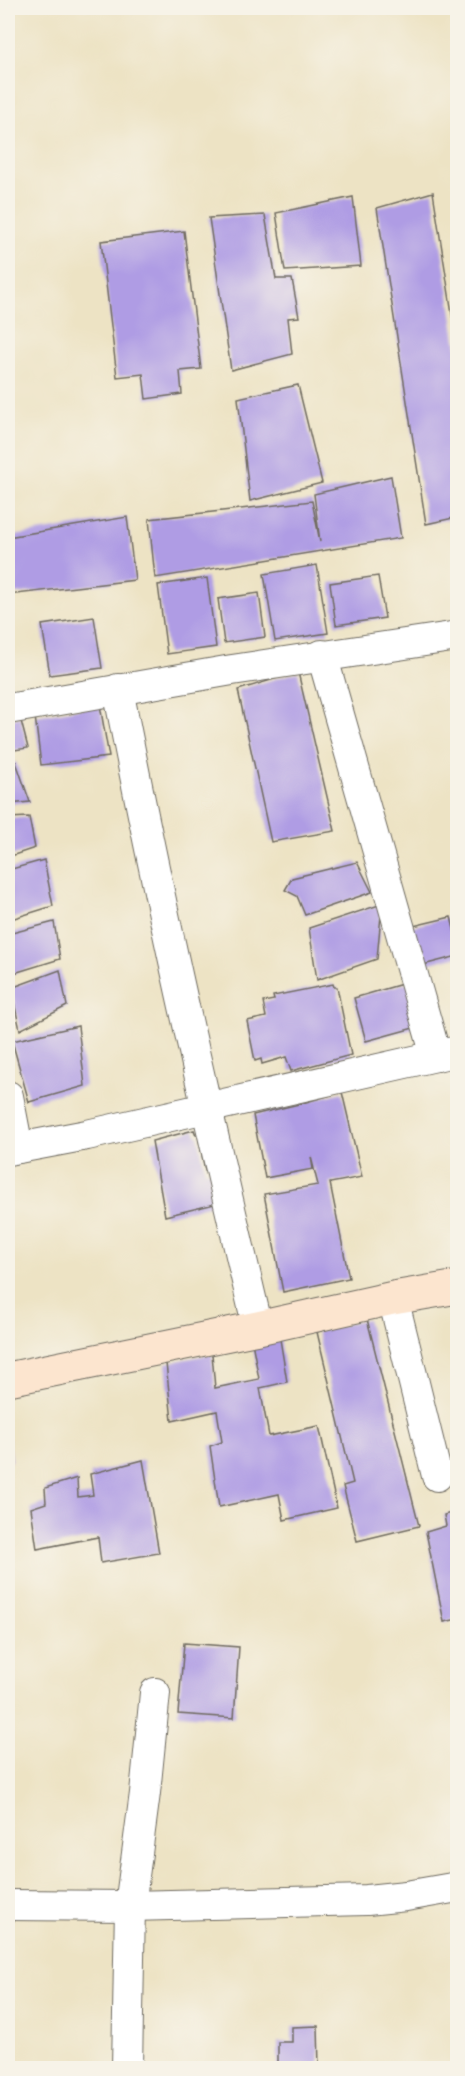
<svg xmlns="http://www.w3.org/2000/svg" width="465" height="2076" font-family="'Gochi Hand',sans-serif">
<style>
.building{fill:#af9ce4}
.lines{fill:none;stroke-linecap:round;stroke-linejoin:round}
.street-casing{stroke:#6f6b61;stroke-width:32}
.secondary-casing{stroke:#6f6b61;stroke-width:35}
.street{stroke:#fff;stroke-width:30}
.secondary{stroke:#fce5cf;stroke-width:33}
</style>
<rect width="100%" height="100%" fill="#f7f3e8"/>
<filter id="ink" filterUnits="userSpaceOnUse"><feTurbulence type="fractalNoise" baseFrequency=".0167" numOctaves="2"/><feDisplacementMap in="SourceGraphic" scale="12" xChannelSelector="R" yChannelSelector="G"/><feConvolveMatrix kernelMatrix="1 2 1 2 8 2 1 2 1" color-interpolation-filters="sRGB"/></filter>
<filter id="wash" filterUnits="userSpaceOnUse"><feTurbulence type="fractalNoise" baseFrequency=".008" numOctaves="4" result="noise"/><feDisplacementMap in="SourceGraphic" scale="24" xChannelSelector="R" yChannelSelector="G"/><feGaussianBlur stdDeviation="1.35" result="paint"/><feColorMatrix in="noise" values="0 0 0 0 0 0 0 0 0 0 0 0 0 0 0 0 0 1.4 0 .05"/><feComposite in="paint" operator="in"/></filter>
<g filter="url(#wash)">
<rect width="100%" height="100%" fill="#ede3c4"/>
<g id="blocks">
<g class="building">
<polygon points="433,192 458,352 458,517 426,524 377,208"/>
<polygon points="353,197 361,266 285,271 276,213"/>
<polygon points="265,215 276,279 292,279 299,317 288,318 292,354 231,370 209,218"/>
<polygon points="184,231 201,369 180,371 182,394 146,399 143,374 117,377 101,241"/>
<polygon points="298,385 322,483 250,501 238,398"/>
<polygon points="391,476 401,538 155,578 149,519 312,501 320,542 314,494"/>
<polygon points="127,517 135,580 8,595 8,537"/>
<polygon points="317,565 328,633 275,641 264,574"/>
<polygon points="378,576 385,618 336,625 330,583"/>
<polygon points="207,578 216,647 167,654 158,585"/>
<polygon points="259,593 265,637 224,643 218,599"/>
<polygon points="94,617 102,668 50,675 42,625"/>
<polygon points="298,672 335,831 271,842 238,690"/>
<polygon points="100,705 109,757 41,765 35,716"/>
<polygon points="20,717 28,748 8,751 8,720"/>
<polygon points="16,762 30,802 8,804 8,765"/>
<polygon points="29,817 35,848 8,857 8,818"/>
<polygon points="44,860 53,906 8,920 8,870"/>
<polygon points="357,862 372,892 305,915 297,896 285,890 292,878"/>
<polygon points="382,904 377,959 317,980 309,928"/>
<polygon points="451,917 458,945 458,956 419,966 409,927"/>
<polygon points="54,922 60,959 11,974 8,960 8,934"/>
<polygon points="60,970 67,1006 20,1030 11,988"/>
<polygon points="409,982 421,1026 366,1041 354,998"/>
<polygon points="333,984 334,987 337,987 351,1055 291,1071 286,1057 262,1064 261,1059 255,1061 247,1021 266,1017 263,1002 274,1000 273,996"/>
<polygon points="78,1026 85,1086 29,1102 12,1041"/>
<polygon points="342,1092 362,1177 330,1183 349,1278 283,1292 264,1194 318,1185 311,1157 313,1169 265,1178 253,1115 299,1104"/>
<polygon points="194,1130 196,1135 198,1135 205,1171 213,1170 219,1203 165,1216 152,1141"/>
<polygon points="367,1319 419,1526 357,1541 343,1486 353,1483 317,1332"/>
<polygon points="280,1339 287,1382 260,1388 269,1436 319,1426 337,1508 284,1520 279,1494 219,1507 210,1446 222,1442 217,1411 172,1421 166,1363 212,1354 215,1388 259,1379 252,1342"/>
<polygon points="8,1436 12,1461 8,1462"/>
<polygon points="143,1460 159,1553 101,1563 98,1537 37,1549 31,1508 46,1503 45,1488 77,1478 78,1497 93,1495 90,1474"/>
<polygon points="458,1511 458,1619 444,1622 426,1532 446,1526 444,1515"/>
<polygon points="184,1643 239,1647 234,1718 178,1714"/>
<polygon points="318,2026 319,2068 278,2068 278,2042 292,2042 292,2027"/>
</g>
</g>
</g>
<g filter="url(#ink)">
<use href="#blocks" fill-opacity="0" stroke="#6f6b61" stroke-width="1.5"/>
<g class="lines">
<defs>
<g id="street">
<polyline points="322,655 436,1056"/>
<path d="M118,689c41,214 90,427 140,639"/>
<polyline points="8,709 232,670 458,636"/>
<polyline points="8,1096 18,1148"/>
<polyline points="8,1150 87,1135 458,1051"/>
<polyline points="393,1298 437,1476"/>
<polyline points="8,1905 130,1906 367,1900 406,1896 458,1887"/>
<polyline points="127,2068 130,1906 145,1793 155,1693"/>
</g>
<polyline id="secondary" points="8,1379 258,1328 393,1298 458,1287"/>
</defs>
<use href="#street" class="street-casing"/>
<use href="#secondary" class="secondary-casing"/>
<use href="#street" class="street"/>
<use href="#secondary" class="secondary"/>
</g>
</g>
<rect width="465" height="2076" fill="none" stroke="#f7f3e8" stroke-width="30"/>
</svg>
